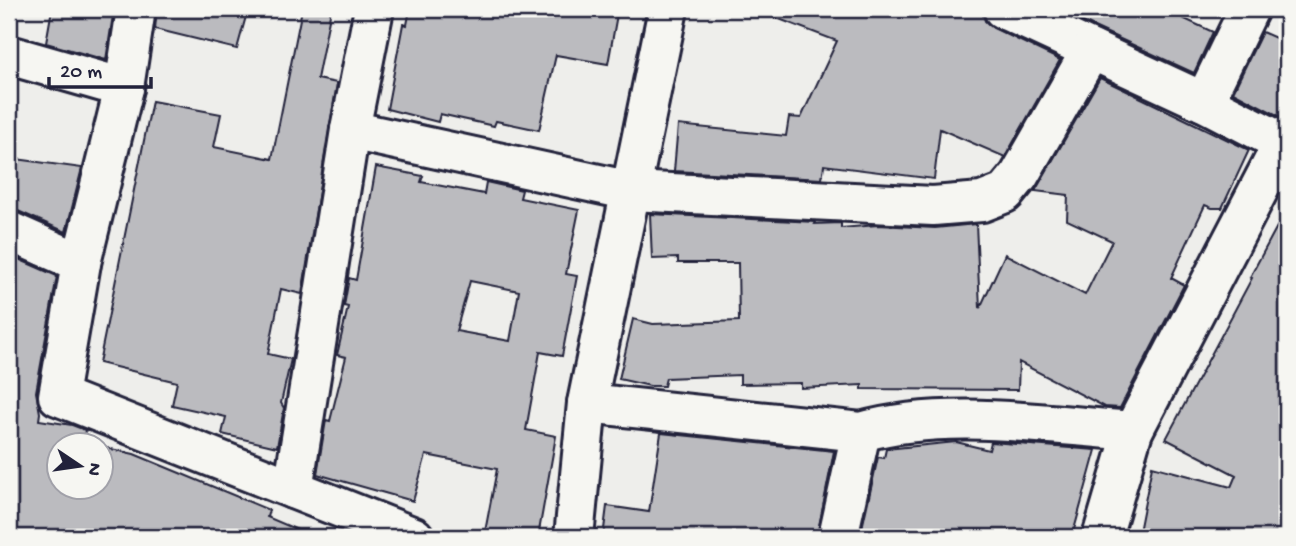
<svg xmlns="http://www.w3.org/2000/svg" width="1296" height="546" font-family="'Gochi Hand',sans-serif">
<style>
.building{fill:#bbbbbf;stroke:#22223b;stroke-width:2;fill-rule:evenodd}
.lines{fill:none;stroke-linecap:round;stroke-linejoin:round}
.minor-casing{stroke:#22223b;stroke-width:44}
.minor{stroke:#f6f6f2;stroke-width:38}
</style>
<rect width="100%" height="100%" fill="#eeeeeb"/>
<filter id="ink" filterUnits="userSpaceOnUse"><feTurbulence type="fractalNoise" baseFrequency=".0143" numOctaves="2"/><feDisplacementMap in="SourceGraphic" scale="14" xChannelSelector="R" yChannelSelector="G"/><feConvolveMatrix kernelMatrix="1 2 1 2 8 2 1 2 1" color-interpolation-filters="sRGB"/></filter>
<g filter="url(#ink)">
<g class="building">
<polygon points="52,9 114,9 106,60 46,43"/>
<polygon points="157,9 248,9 237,49 155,29"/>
<polygon points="302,9 331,9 317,79 337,83 302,294 281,289 268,354 291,359 281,403 284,408 277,447 222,434 226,417 172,405 177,382 99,363 152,101 221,114 214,147 272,159"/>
<polygon points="410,9 618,9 608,64 556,55 539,130 496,121 494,126 440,114 438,122 387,109 403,24 407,25"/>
<polygon points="758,9 982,9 985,21 993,28 1060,60 1005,157 940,129 934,179 824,165 822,179 674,171 678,125 786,136 789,117 801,118 837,41 758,11"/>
<polygon points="1055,9 1163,9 1213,32 1194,73"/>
<polygon points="1262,32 1287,43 1287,120 1233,92"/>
<polygon points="1100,78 1249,150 1222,208 1212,208 1205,205 1171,278 1184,285 1120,408 1105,407 1019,362 1018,390 862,389 862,385 801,388 801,383 740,384 740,375 666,378 664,386 650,386 619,379 633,319 653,324 739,321 738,263 678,263 678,258 652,259 650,214 816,222 815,224 841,223 841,228 878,225 935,228 976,224 980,308 1005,254 1085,295 1112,241 1067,220 1068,195 1035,191"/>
<polygon points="9,158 82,168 66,232 18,211 9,209"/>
<path d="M376,167l47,9 -2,6 63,12 2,-12 36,8 -2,8 59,12 -13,64 11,2 -15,80 -22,-4 -14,78 30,6 -18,101h-54l13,-68 -71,-14 -13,46 -96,-27 9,-54 4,1 16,-64 -9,-2 11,-48 -4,-1 5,-28 7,2zM470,281l49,10 -9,50 -54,-10z"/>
<polygon points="1287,208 1287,537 1138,537 1152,466 1231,487 1236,475 1166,439 1252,278 1250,277"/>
<polygon points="9,255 57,276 36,392 40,413 39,420 72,425 85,430 83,443 89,444 60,444 60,486 102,486 102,447 134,454 269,510 267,517 314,537 9,537"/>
<polygon points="661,433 834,451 817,537 603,537 607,506 649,512"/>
<polygon points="956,442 989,450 991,442 1096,450 1072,537 860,537 878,457 884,458 886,449"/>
</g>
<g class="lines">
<defs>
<g id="minor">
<polyline points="136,9 124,88 81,263 58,396 414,537"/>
<polyline points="1003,9 1204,102 1287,145"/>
<polyline points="9,55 124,88"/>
<polyline points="1204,102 1249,9"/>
<polyline points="350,130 631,191 933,206 982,202 1005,193 1019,176 1091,50"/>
<polyline points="9,231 81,263"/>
<path d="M587,403l274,29c86,-24 184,-7 272,-1"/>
<polyline points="293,489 350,130 374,9"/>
<polyline points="574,537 587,403 668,9"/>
<polyline points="838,537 861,432"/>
<polyline points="1102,537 1133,431 1283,143"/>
</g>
</defs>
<use href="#minor" class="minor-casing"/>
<use href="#minor" class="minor"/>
</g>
</g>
<rect width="1296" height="546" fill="none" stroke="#f6f6f2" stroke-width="35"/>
<rect x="18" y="18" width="1261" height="511" fill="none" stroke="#22223b" stroke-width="2.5" filter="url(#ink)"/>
<g transform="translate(80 466) rotate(103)"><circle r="33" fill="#f6f6f2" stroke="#a1a1a9" stroke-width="2"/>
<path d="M0-5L12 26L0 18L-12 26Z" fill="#22223b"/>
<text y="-10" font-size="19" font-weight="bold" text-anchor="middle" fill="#22223b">N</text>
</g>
<path d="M49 77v10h102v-10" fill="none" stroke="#22223b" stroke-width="3.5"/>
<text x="60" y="77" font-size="21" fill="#22223b" stroke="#f6f6f2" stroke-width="5" paint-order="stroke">20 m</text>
</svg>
